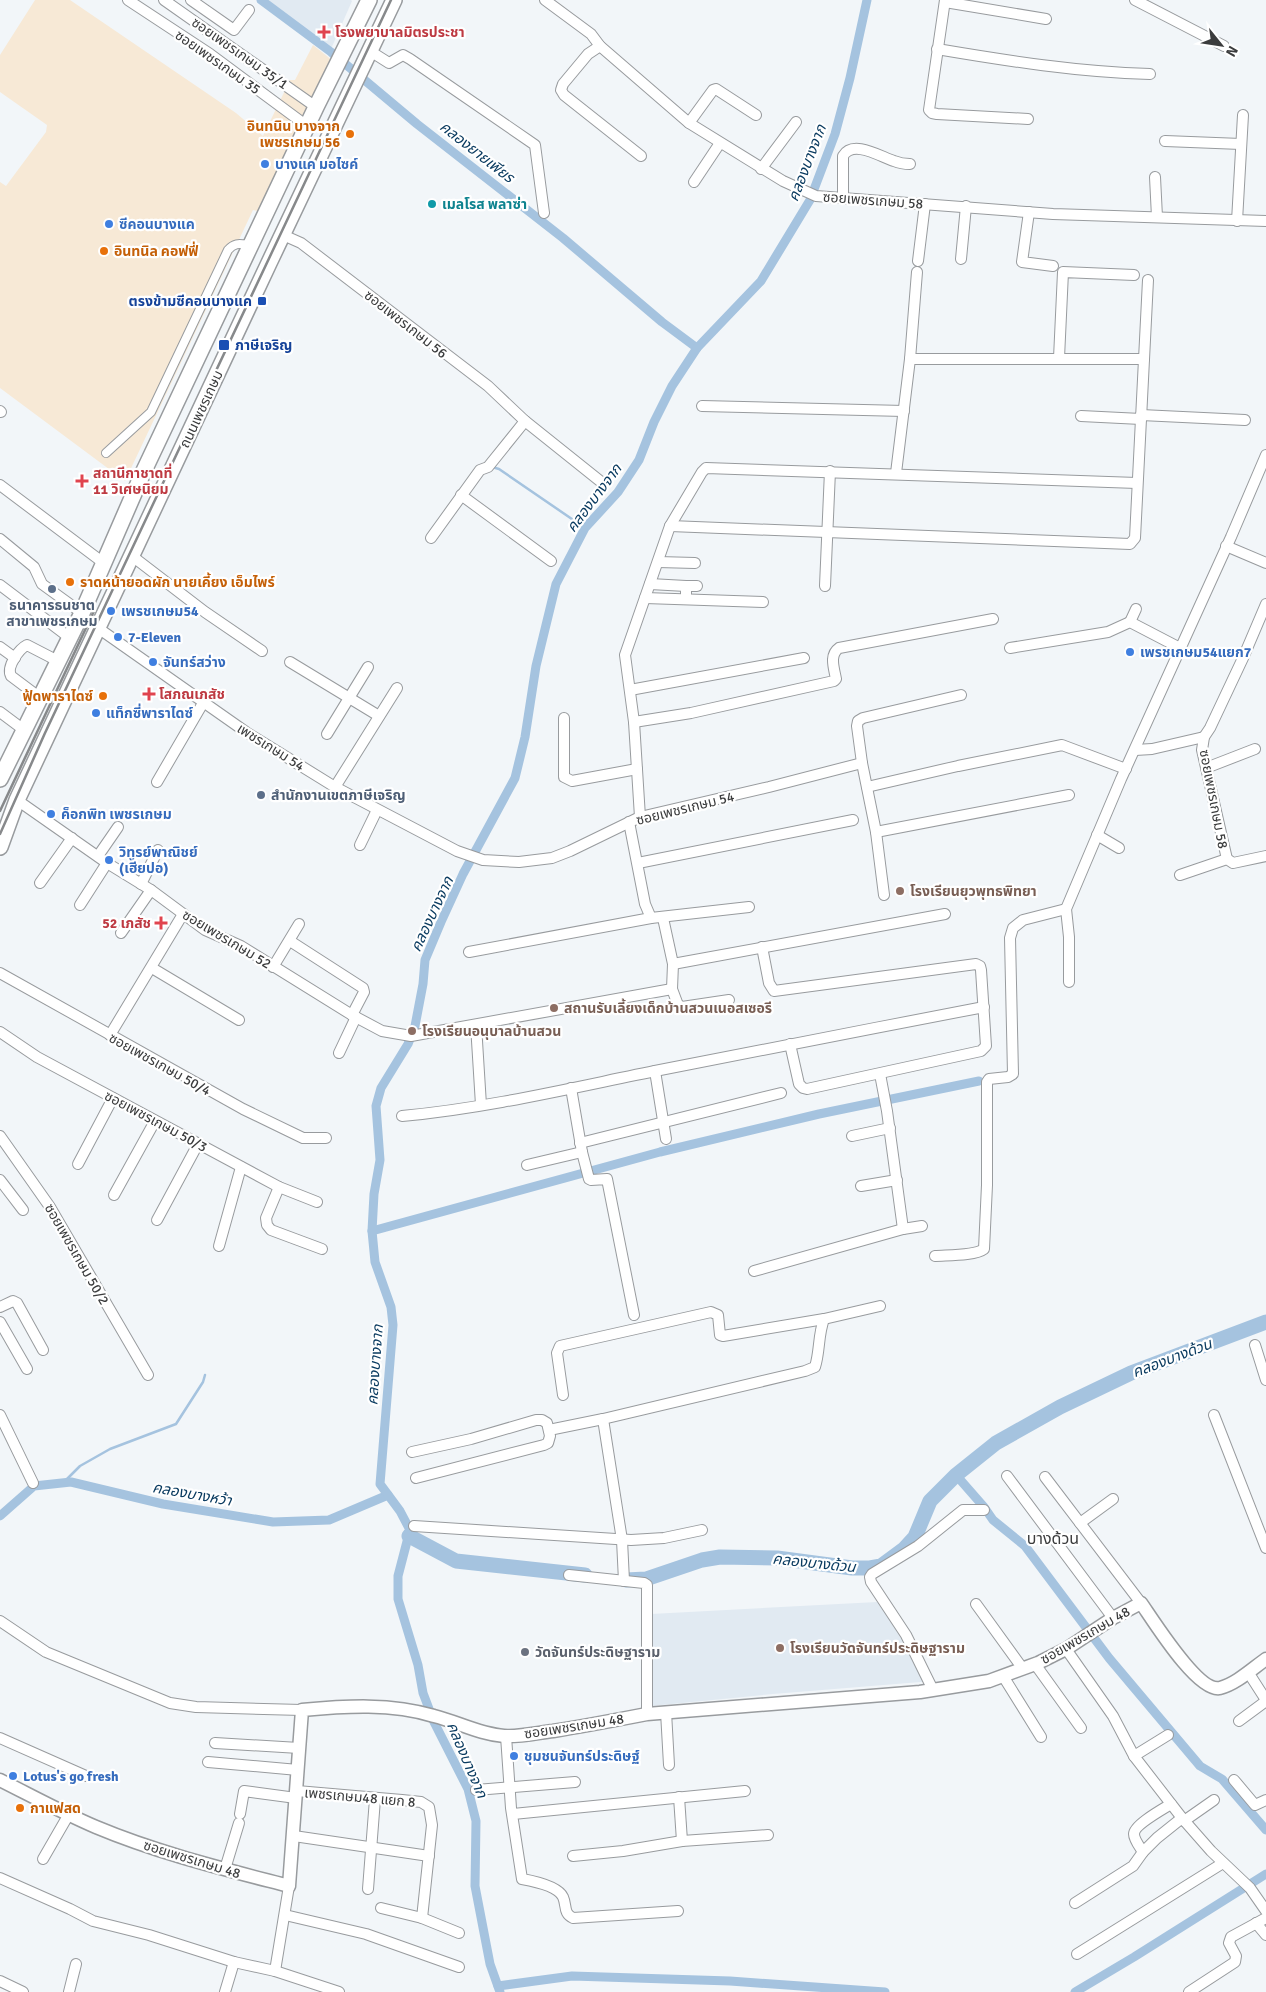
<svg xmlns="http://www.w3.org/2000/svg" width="1266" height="1992" font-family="Signika,'Noto Sans Thai',sans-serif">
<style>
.commercial{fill:#f7e9d6}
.built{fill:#e1eaf2}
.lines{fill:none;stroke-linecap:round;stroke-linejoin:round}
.stream{stroke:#a5c3df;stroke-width:2.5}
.canal{stroke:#a5c3df;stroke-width:9}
.river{stroke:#a5c3df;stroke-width:15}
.pedestrian-casing{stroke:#989b9e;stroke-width:10}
.minor-casing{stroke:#989b9e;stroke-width:12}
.tertiary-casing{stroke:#989b9e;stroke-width:15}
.primary-casing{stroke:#989b9e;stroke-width:18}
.pedestrian{stroke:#fff;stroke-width:8}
.minor{stroke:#fff;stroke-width:10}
.tertiary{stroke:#fff;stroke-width:12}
.primary{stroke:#fff;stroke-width:15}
.rail{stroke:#87898b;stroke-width:2.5}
.health-dot{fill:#e0444e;stroke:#fff;stroke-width:2}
.food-dot{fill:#e8710a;stroke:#fff;stroke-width:2}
.shop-dot{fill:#3f7fe0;stroke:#fff;stroke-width:2}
.culture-dot{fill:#0f9aa8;stroke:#fff;stroke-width:2}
.transit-dot{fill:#1a4fb4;stroke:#fff;stroke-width:2}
.service-dot{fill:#5c6f8a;stroke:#fff;stroke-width:2}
.education-dot{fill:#8d6e63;stroke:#fff;stroke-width:2}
.worship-dot{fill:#6b7280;stroke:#fff;stroke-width:2}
.labels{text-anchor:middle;stroke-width:4.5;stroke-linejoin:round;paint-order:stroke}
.health-label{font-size:14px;font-weight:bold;fill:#be3a42;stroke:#fff;text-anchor:start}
.street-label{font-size:14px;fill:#3b3c3d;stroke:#fff}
.food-label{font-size:14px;font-weight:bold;fill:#c56008;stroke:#fff;text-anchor:start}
.shop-label{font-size:14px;font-weight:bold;fill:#366cbe;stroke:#fff;text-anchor:start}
.culture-label{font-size:14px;font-weight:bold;fill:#0d838f;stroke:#fff;text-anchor:start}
.transit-label{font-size:14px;font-weight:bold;fill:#164399;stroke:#fff;text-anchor:end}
.service-label{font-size:14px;font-weight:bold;fill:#4e5e75;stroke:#fff}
.education-label{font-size:14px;font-weight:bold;fill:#785e54;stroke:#fff;text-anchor:start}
.worship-label{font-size:14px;font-weight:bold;fill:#5b616d;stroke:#fff;text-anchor:start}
.water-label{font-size:15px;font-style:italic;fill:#0a3b60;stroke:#fff}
.quarter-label{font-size:16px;fill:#3b3c3d;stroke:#fff}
</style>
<rect width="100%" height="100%" fill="#f2f6f9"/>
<polygon class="commercial" points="35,0 70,0 236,113 263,136 290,80 295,80 313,45 333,61 262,212 253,210 125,481 0,388 0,182 6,186 46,132 47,125 0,92 0,55"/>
<g class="built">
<polygon points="267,0 351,0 352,1 331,49"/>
<polygon points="877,1602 933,1681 773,1694 651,1706 651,1614"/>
</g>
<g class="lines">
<g class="stream">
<polyline points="492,467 499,469 585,528"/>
<polyline points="64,1482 80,1466 110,1449 176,1424 203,1382 205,1375"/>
</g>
<g class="canal">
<polyline points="261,0 331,52 417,124 563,238 662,322 697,348"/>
<polyline points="372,1231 660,1152 819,1114 979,1081"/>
<polyline points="956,1475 984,1507 993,1520 1025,1546 1109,1658 1200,1766 1222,1779 1266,1830"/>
<polyline points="0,1516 34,1486 71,1482 163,1504 273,1522 329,1520 388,1495"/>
<polyline points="498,1986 572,1976 730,1981 885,1992"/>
<polyline points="500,1992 490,1964 475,1886 476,1821 468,1789 434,1722 423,1693 418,1665 398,1599 398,1576 410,1530 400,1511 380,1484 393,1325 391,1307 375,1262 372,1231 374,1194 380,1160 376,1106 381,1088 408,1044 415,1026 423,984 425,960 441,922 463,874 515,778 525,737 536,666 556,584 585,528 618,492 639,460 654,422 672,386 697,348 761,281 810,200 835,134 850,78 867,0"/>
<polyline points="1075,1992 1134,1957 1266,1874"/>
</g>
<g class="river">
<polyline points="409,1536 456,1561 585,1575"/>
<polyline points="626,1580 646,1579 702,1560 720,1557 777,1558 852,1568 870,1568 881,1566 904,1549 915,1537 930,1501 956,1475 996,1443 1060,1407 1131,1373 1266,1322"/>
</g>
<defs>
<path id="pedestrian" d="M106,453l45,-41 77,-162c7,-8 12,-6 22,-5"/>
<g id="minor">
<polyline points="128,0 210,54 307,126"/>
<polyline points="164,0 316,107"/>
<polyline points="191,0 234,30 249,10"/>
<polyline points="545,0 591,34 600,46 689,123 783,181 816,196 1053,214 1266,221"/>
<polyline points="945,0 929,110 932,113 937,114 1028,119"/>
<polyline points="1135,0 1224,46"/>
<polyline points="945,2 1046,19"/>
<polyline points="600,46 588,54 563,84 561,90 564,95 641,156"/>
<path d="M937,49c71,12 141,23 213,25"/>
<polyline points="370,51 389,63 403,55 410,59 535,145 544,213"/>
<polyline points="689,123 713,90 716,89 756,115"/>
<polyline points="1165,141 1241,144"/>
<polyline points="761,169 796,122"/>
<polyline points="1155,177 1157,217"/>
<polyline points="694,182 720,143"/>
<path d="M843,199v-43c10,-17 38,1 51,5 5,2 11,3 16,3"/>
<polyline points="1029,212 1022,262 1053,266"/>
<polyline points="1237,221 1243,115"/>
<polyline points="283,235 301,243 488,386 525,421 600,481"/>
<polyline points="961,259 966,206"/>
<polyline points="918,261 925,204"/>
<polyline points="1059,358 1063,272 1134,275"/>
<polyline points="910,359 917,272"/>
<polyline points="702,406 904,411"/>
<polyline points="0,411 1,412"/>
<polyline points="1141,415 1245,420"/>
<polyline points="1081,416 1141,419"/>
<polyline points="896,473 910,359 1144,359"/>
<polyline points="0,485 105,564"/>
<polyline points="461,495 551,561"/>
<polyline points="670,526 1130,544 1135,538 1148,280"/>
<polyline points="431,538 480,470 488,467 525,421"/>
<polyline points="0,539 34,567 42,584 82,613"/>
<polyline points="1226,546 1266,563"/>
<polyline points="132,556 205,612 262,651"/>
<polyline points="658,562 695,563"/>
<polyline points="650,584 686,586 686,599"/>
<polyline points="0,585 70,638"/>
<polyline points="686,586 697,586"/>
<polyline points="825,586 830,471"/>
<polyline points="645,598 763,602"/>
<polyline points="1130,622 1136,609"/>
<polyline points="98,628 246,732 335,787 457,851 483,860 519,862 552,858 570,851 640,817 769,787 862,763"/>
<polyline points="0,647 15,658"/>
<polyline points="1010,648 1108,632 1130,622 1180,648"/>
<polyline points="290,662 379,716"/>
<polyline points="630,690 804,658"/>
<path d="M39,697l-28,-21c-5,-9 8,-27 16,-31l31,16"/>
<polyline points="0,712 24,730"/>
<polyline points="564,718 564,777 572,781 637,769"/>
<path d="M634,722l57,-9 143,-32 2,-2c-2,-11 -7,-24 3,-31l154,-29"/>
<polyline points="327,734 368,667"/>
<polyline points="1135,750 1152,749 1204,737"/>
<polyline points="1206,768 1255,749"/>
<polyline points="157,782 203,703"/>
<polyline points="335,787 397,688"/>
<polyline points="867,787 958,766 1062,745 1126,769"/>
<polyline points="17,800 107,863 151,890 205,930 241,946 352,1015 382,1031 411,1036 672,989"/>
<polyline points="640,817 634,722 625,655 670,526 702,472 706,468 1137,483"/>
<polyline points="629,822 645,904 651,918"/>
<polyline points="876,832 1069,795"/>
<polyline points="1097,835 1119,848"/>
<polyline points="360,845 377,810"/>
<polyline points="98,856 118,827"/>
<polyline points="1227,859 1202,750 1204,737 1210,728 1243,658 1266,604"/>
<polyline points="638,863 853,820"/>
<polyline points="1180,875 1227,859 1233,863 1266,856"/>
<polyline points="40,883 72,838"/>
<polyline points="141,884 158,850"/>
<polyline points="884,895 876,832 862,763 857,726 858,721 863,718 961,695"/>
<polyline points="80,905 107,863"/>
<polyline points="663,918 673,964 672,989 678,1005 682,1007 729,1000"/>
<polyline points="121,933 151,890"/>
<polyline points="290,941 363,988 364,992 352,1015"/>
<polyline points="762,947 769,983 774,991 976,964 980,966 981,970 986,1046 981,1051 807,1089 803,1088 799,1084 790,1044"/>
<polyline points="469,952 651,918 749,907"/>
<polyline points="673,964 945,914"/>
<polyline points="273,967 299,924"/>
<polyline points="152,968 239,1020"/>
<polyline points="0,973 243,1109 303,1138 326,1138"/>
<polyline points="1069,982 1069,937 1066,909 1121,779 1231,537 1266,455"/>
<polyline points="476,1025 481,1105"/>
<polyline points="0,1032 37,1057 279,1187 317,1202"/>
<polyline points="110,1035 183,914"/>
<polyline points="339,1053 356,1017"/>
<polyline points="655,1071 666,1139"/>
<polyline points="880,1074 887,1111 903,1229"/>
<polyline points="571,1088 582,1152 589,1179 591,1180 607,1179 634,1315"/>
<path d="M402,1116c87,-8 173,-29 258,-46 108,-22 216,-42 324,-63"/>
<polyline points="0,1136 50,1207 148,1375"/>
<polyline points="852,1136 890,1128"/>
<polyline points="580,1143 781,1093"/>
<polyline points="78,1164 113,1098"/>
<polyline points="527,1165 582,1152"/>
<polyline points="0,1180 23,1210"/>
<polyline points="861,1186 897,1180"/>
<polyline points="279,1187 266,1218 267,1225 271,1230 322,1249"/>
<polyline points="114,1195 155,1121"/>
<polyline points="157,1220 198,1144"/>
<polyline points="219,1246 241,1167"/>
<path d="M935,1256c12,-1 40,0 49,-7l3,-64v-103l2,-3 19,-2 5,-3 -3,-136 3,-10 10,-8 43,-11"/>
<polyline points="754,1271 903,1229 922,1226"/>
<polyline points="0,1307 13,1301 17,1303 43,1350"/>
<polyline points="0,1322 27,1369"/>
<polyline points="1255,1345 1266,1380"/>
<polyline points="563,1395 557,1353 560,1346 711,1312 718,1315 720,1335 723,1336 824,1319"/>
<polyline points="0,1415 33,1483"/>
<polyline points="1214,1415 1266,1548"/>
<polyline points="549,1430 603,1419"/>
<polyline points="412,1452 471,1439 536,1420 542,1420 547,1423 550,1436 548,1443 544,1445 416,1478"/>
<polyline points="1007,1476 1113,1618"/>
<polyline points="1045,1477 1141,1603"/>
<polyline points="1080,1523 1113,1499"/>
<polyline points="414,1526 631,1540 664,1538 702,1530"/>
<polyline points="569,1575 644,1583 647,1585 647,1714"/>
<path d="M624,1581l-2,-41 -19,-121 202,-48 10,-4c5,-16 3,-32 9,-48l56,-13"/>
<polyline points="976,1604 1023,1669"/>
<polyline points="0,1621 46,1652 170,1703 196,1707 302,1710"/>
<polyline points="1066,1649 1113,1716 1134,1756 1182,1818 1211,1851 1250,1888 1266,1911"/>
<polyline points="1035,1664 1081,1728"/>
<polyline points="1248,1672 1266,1700"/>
<polyline points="1003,1676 1041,1737"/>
<polyline points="933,1690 906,1635 871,1582 870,1577 872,1574 918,1546 963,1510 984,1510"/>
<polyline points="666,1712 669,1765"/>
<polyline points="1239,1721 1266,1701"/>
<path d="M506,1736l5,72 11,71c11,2 36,7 41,18 4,9 0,16 10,21l105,-7"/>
<polyline points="0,1738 86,1776"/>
<polyline points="215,1743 299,1748"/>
<polyline points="1134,1756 1168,1735"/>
<polyline points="208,1762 298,1770"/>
<polyline points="1234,1780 1255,1805 1266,1800"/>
<polyline points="476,1790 575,1782"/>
<polyline points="297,1791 402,1800 421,1802 429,1807 432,1825 422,1918"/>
<polyline points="679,1797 682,1841"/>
<polyline points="240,1814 244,1791 296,1798"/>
<polyline points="513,1814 745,1791"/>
<polyline points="1184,1821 1214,1800"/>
<polyline points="294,1836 429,1856"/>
<path d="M1143,1852c-3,-5 -9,-12 -9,-18 0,-9 29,-25 37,-30"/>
<polyline points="573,1856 623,1851 682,1841 768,1835"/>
<polyline points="43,1859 69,1814"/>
<polyline points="225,1869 239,1823"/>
<polyline points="0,1878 70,1909 93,1921 149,1935 234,1962 275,1971 339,1992"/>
<polyline points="368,1889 375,1799"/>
<polyline points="1075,1903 1133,1866 1143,1852 1157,1838 1182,1818"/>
<polyline points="381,1908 422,1918 459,1933"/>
<polyline points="285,1915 366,1934 459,1967"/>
<polyline points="1256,1923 1266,1935"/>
<polyline points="1077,1954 1223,1863"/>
<polyline points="275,1971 289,1886"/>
<polyline points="0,1981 23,1992"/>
<polyline points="69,1992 76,1964"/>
<polyline points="225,1992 234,1962"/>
<polyline points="1189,1992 1235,1962 1236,1956 1229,1943 1231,1937 1266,1918"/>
</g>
<path id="tertiary" d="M0,1780c32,16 63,33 96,47 62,26 128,42 193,59l13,-176c44,-4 89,-7 132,6 24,6 45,18 70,20 16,1 33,-3 49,-5 32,-5 63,-11 94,-17l273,-22 69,-11 49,-18 28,-14 47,-31 28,-15c12,17 57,90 79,85 16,-4 32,-19 46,-29"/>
<g id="primary">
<polyline points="0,779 82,613 142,475 316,107 369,0"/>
<polyline points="0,847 17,800 269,263 394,0"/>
</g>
</defs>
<use href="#pedestrian" class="pedestrian-casing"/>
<use href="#minor" class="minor-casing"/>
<use href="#tertiary" class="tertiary-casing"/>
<use href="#primary" class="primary-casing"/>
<use href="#pedestrian" class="pedestrian"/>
<use href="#minor" class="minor"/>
<use href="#tertiary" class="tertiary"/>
<use href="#primary" class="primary"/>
<g class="rail">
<polyline points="0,811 94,611"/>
<polyline points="0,834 45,733 391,0"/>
</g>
</g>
<g class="health-dot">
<path d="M321.5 24.5h5v5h5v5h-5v5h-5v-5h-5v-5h5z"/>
<path d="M79.5 473.5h5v5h5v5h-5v5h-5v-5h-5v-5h5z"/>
<path d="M146.5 686.5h5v5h5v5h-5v5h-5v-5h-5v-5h5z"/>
<path d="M158.5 915.5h5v5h5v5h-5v5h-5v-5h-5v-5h5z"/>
</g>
<g class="food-dot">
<circle cx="350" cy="134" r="5"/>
<circle cx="104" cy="251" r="5"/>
<circle cx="70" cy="582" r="5"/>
<circle cx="103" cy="696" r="5"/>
<circle cx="20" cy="1808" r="5"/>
</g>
<g class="shop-dot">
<circle cx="265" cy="164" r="5"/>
<circle cx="109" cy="224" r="5"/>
<circle cx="111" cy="611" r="5"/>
<circle cx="118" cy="637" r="5"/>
<circle cx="1130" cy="652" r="5"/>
<circle cx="153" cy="662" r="5"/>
<circle cx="96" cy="713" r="5"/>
<circle cx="51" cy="814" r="5"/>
<circle cx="109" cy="860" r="5"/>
<circle cx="514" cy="1756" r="5"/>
<circle cx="13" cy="1776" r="5"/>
</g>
<circle class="culture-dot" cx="432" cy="204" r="5"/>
<g class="transit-dot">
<rect x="257" y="296" width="10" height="10" rx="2.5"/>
<rect x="218" y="339" width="12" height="12" rx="2.5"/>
</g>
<g class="service-dot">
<circle cx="52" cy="589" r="5"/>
<circle cx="261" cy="795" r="5"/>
</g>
<g class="education-dot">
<circle cx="900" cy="891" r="5"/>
<circle cx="554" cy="1008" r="5"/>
<circle cx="412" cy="1031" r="5"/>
<circle cx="780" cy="1648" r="5"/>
</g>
<circle class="worship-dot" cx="525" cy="1652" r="5"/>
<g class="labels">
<g class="health-label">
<text x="335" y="37">โรงพยาบาลมิตรประชา</text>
<text x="93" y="478">สถานีกาชาดที่<tspan x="93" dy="16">11 วิเศษนิยม</tspan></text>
<text x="159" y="699">โสภณเภสัช</text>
<text x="151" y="928" text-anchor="end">52 เภสัช</text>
</g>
<g class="street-label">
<text transform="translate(240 53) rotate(35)" y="5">ซอยเพชรเกษม 35/1</text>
<text transform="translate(218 62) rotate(35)" y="5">ซอยเพชรเกษม 35</text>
<text transform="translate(873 200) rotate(4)" y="5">ซอยเพชรเกษม 58</text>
<text transform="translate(406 324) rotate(38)" y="5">ซอยเพชรเกษม 56</text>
<text transform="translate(201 409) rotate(-65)" y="5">ถนนเพชรเกษม</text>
<text transform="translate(271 747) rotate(32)" y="5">เพชรเกษม 54</text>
<text transform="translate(1214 799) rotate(79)" y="5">ซอยเพชรเกษม 58</text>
<text transform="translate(685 808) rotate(-14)" y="5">ซอยเพชรเกษม 54</text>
<text transform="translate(227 939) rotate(31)" y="5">ซอยเพชรเกษม 52</text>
<text transform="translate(160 1064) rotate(29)" y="5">ซอยเพชรเกษม 50/4</text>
<text transform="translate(156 1121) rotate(28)" y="5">ซอยเพชรเกษม 50/3</text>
<text transform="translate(77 1254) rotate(60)" y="5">ซอยเพชรเกษม 50/2</text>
<text transform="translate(1085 1635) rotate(-30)" y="5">ซอยเพชรเกษม 48</text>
<text transform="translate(574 1726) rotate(-9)" y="5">ซอยเพชรเกษม 48</text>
<text transform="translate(360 1797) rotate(5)" y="5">เพชรเกษม48 แยก 8</text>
<text transform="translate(192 1859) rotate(17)" y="5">ซอยเพชรเกษม 48</text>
</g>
<g class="food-label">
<text x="340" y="131" text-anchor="end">อินทนิน บางจาก<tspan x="340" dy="16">เพชรเกษม 56</tspan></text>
<text x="114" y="256">อินทนิล คอฟฟี่</text>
<text x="80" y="587">ราดหน้ายอดผัก นายเคี้ยง เอ็มไพร์</text>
<text x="93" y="701" text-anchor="end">ฟู้ดพาราไดซ์</text>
<text x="30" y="1813">กาแฟสด</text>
</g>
<g class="shop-label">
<text x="275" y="169">บางแค มอไซค์</text>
<text x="119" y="229">ซีคอนบางแค</text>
<text x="121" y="616">เพรชเกษม54</text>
<text x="128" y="642">7-Eleven</text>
<text x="1140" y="657">เพรชเกษม54แยก7</text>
<text x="163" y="667">จันทร์สว่าง</text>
<text x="106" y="718">แท็กซี่พาราไดซ์</text>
<text x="61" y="819">ค็อกพิท เพชรเกษม</text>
<text x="119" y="857">วิทูรย์พาณิชย์<tspan x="119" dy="16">(เฮียปอ)</tspan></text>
<text x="524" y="1761">ชุมชนจันทร์ประดิษฐ์</text>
<text x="23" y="1781">Lotus's go fresh</text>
</g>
<g class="culture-label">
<text x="442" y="209">เมลโรส พลาซ่า</text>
</g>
<g class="transit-label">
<text x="252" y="306">ตรงข้ามซีคอนบางแค</text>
<text x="235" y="350" text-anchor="start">ภาษีเจริญ</text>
</g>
<g class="service-label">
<text x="52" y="610">ธนาคารธนชาต<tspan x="52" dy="16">สาขาเพชรเกษม</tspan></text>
<text x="271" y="800" text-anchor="start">สำนักงานเขตภาษีเจริญ</text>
</g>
<g class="education-label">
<text x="910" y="896">โรงเรียนยุวพุทธพิทยา</text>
<text x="564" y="1013">สถานรับเลี้ยงเด็กบ้านสวนเนอสเซอรี</text>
<text x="422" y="1036">โรงเรียนอนุบาลบ้านสวน</text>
<text x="790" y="1653">โรงเรียนวัดจันทร์ประดิษฐาราม</text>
</g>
<g class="worship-label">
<text x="535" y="1657">วัดจันทร์ประดิษฐาราม</text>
</g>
<g class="water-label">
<text transform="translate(477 152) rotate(38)" y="5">คลองยายเพียร</text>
<text transform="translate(807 163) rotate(-69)" y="5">คลองบางจาก</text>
<text transform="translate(594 498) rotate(-53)" y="5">คลองบางจาก</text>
<text transform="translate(432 914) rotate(-65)" y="5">คลองบางจาก</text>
<text transform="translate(1172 1358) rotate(-21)" y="5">คลองบางด้วน</text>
<text transform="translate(375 1365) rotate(-86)" y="5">คลองบางจาก</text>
<text transform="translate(192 1494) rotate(10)" y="5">คลองบางหว้า</text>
<text transform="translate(814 1563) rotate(6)" y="5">คลองบางด้วน</text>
<text transform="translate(467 1760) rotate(67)" y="5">คลองบางจาก</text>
</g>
<g class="quarter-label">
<text x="1053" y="1544">บางด้วน</text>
</g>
</g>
<g transform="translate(1221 45) rotate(120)" stroke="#ffffff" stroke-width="4" paint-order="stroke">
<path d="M0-4L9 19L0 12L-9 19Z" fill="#3b3c3d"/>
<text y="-8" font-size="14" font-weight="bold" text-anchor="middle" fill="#3b3c3d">N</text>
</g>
</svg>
